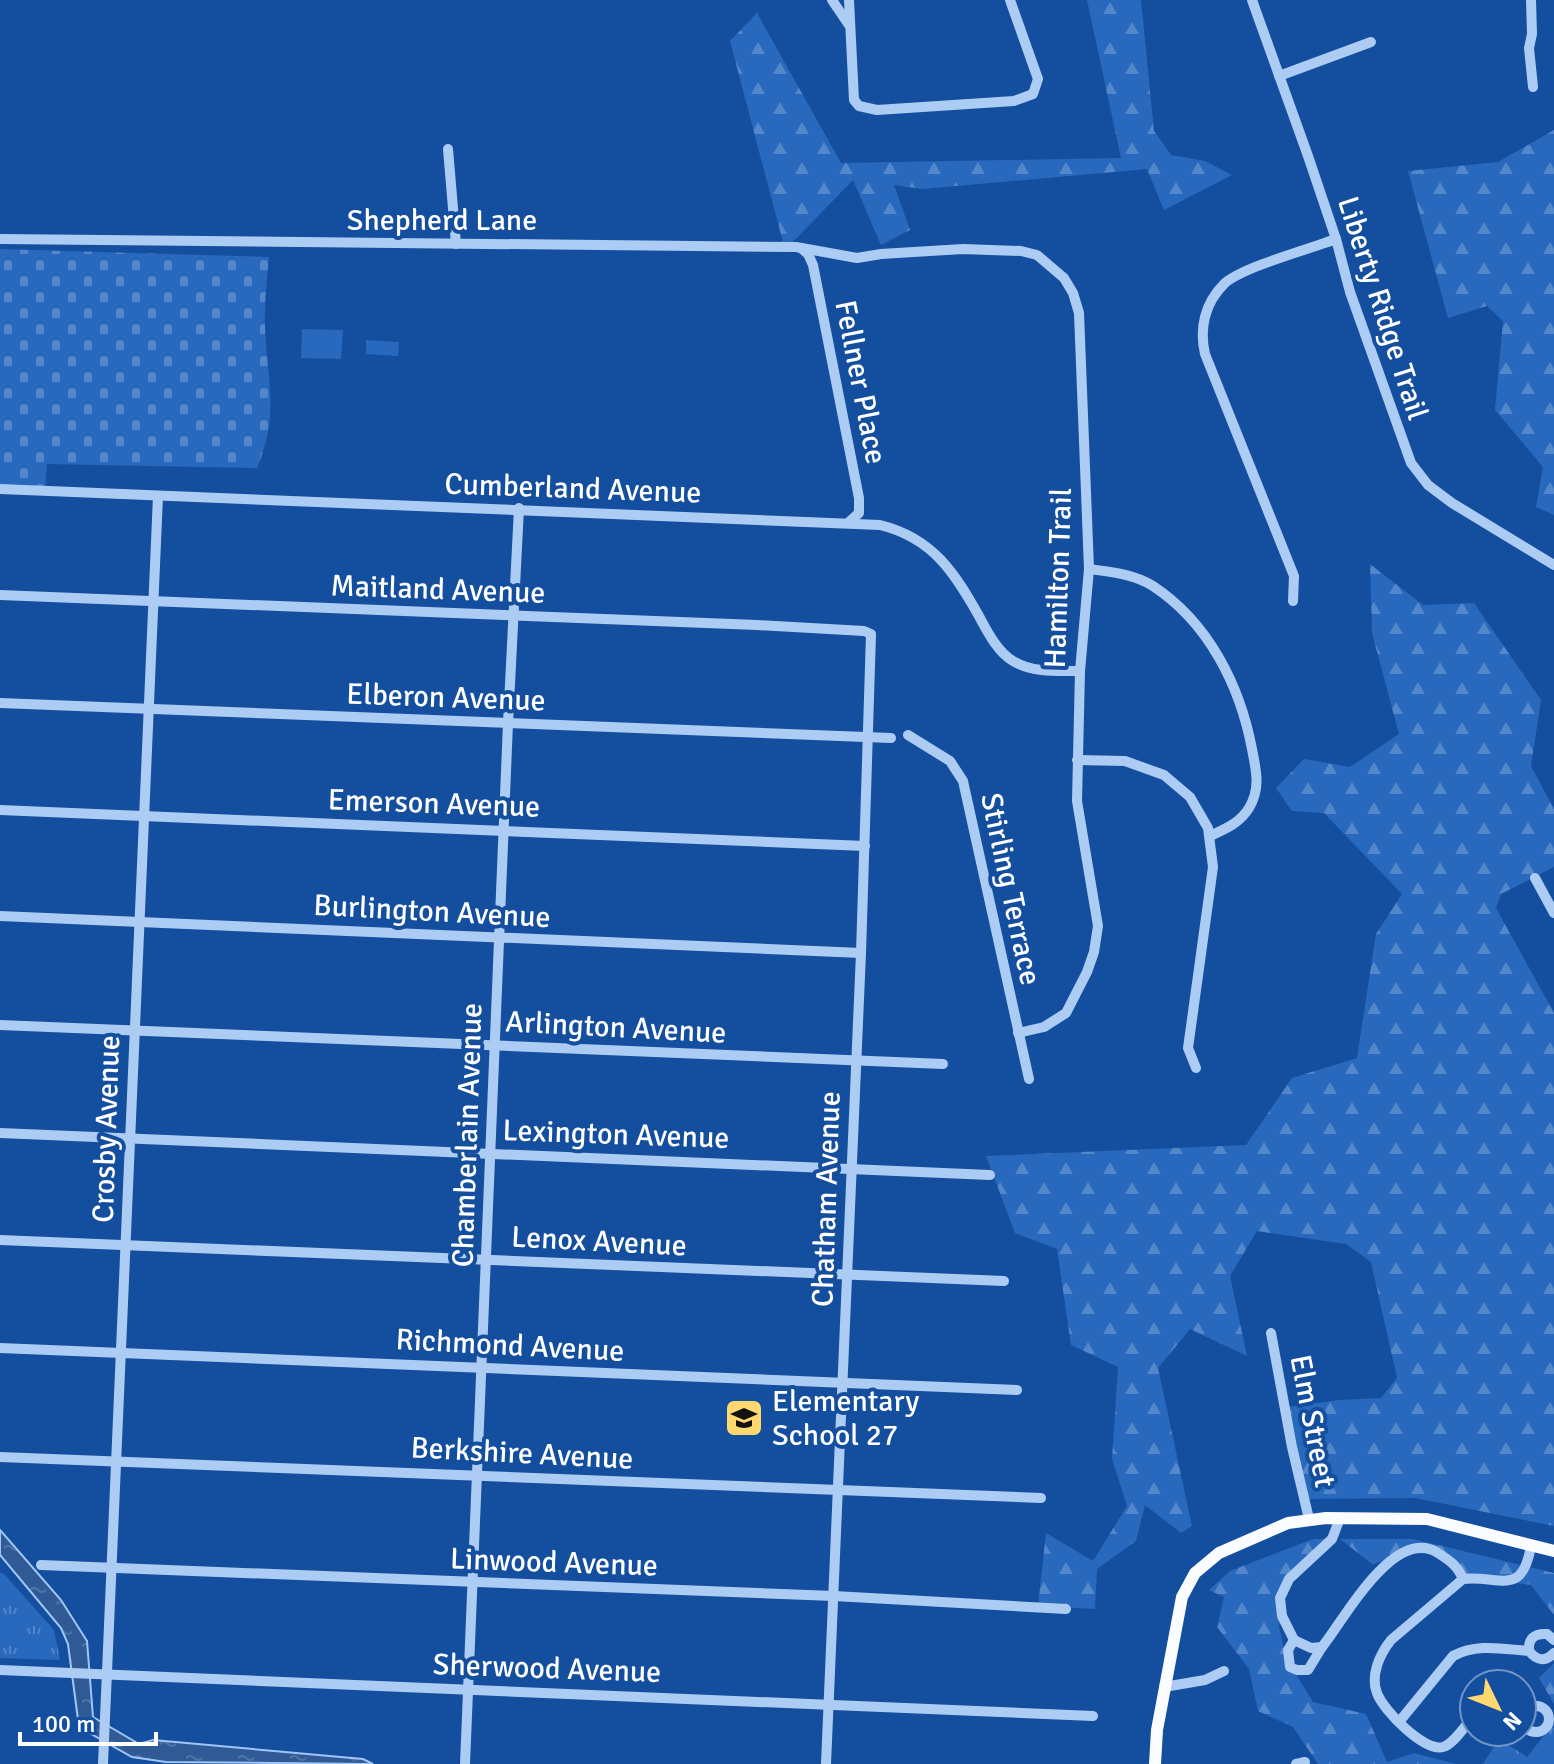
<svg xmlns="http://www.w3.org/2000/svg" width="1554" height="1764" font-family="Signika,sans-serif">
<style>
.grass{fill:url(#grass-tufts)}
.forest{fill:url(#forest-firs)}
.cemetery{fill:url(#cemetery-stones)}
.green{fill:#2868bd}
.water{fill:url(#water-ripples);stroke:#9fc6f6;stroke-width:2}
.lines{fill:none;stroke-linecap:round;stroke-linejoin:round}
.minor{stroke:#adccf4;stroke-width:10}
.major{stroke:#fafcff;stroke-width:12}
.labels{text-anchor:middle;stroke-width:8;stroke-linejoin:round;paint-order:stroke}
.street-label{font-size:30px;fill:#fff;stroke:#144f9f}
.poi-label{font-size:30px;fill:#fff;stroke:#144f9f;text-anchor:start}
</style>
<defs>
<pattern id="grass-tufts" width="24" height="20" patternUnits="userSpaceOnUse" patternTransform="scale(2)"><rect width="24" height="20" fill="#2868bd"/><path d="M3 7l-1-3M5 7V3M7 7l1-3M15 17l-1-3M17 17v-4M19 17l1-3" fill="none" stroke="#5386ca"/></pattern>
<pattern id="forest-firs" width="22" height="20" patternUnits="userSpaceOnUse" patternTransform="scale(2)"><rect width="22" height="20" fill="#2868bd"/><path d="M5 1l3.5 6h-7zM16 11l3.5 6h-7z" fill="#5386ca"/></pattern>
<pattern id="cemetery-stones" width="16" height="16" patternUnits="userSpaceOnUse" patternTransform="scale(2)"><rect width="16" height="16" fill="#2868bd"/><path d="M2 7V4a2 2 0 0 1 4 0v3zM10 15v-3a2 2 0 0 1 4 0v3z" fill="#5386ca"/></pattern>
<pattern id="water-ripples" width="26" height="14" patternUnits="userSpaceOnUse" patternTransform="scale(2)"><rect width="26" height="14" fill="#305a95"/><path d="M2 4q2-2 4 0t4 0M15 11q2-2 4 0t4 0" fill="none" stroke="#4f73a5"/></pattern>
</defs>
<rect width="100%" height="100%" fill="#144f9f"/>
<g class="grass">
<polygon points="0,1573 3,1573 54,1630 60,1660 0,1658"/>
<polygon points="1554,1723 1554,1764 1483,1764 1499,1739 1527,1757"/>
</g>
<g class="forest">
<polygon points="1087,0 1141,0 1154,131 1171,155 1205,161 1232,175 1164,210 1147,169 922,189 894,185 910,230 881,245 853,180 785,250 730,41 757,13 841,163 1121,158"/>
<polygon points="1554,130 1554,515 1536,507 1543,467 1495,410 1503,321 1487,306 1448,318 1408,171 1498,162"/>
<polygon points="1370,564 1423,605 1474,603 1541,700 1531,766 1554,809 1554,867 1501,894 1496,908 1554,1013 1554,1526 1415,1498 1302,1499 1280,1408 1340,1400 1381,1398 1397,1378 1371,1262 1346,1244 1257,1231 1230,1276 1247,1356 1190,1329 1158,1368 1192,1526 1181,1533 1145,1505 1136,1541 1097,1569 1095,1609 1038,1606 1046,1533 1093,1561 1127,1506 1112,1459 1118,1367 1071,1345 1057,1249 1015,1233 986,1156 1246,1145 1292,1078 1357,1058 1376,934 1402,894 1324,813 1292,811 1276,788 1304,759 1350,767 1399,734 1372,633"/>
<polygon points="1313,1539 1332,1539 1286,1585 1279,1627 1286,1658 1313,1702 1366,1714 1387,1762 1414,1753 1456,1764 1318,1764 1293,1727 1258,1711 1249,1669 1217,1627 1224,1597 1209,1590 1230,1571"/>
<polygon points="1340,1539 1413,1539 1554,1573 1554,1615 1531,1585 1471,1577 1424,1550 1372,1564"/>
<polygon points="1554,1663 1554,1704 1539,1678"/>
</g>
<path class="cemetery" d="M0,249l269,8c-2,23 -5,46 -4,69 2,57 15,86 -8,142l-210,-4 -2,27 -45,-3z"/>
<g class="green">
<polygon points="302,329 343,330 341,359 301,358"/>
<polygon points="366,340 399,342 398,356 366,354"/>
</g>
<polygon class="water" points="0,1530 61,1600 87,1641 93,1717 139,1744 153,1740 363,1759 373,1764 166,1762 132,1757 79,1727 68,1644 61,1628 0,1555"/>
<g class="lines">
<g class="minor">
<polyline points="832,0 849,25"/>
<polyline points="849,0 854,100 859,106 877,110 1014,101 1033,94 1038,79 1010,0"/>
<polyline points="1252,0 1308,156 1336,239 1350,292 1411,463 1428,485 1452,503 1554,565"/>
<polyline points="1531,0 1532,34 1529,48 1533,87"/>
<polyline points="1279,76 1371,42"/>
<polyline points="448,149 456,244"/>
<polyline points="0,239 796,247 857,258 881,254 963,249 1021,251 1037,255 1064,278 1073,293 1079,313 1089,569 1080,671 1077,801 1098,926 1094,952 1087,972 1066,1013 1044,1027 1018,1033"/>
<polyline points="801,248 808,254 813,265 859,498 859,513 848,523"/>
<path d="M0,489l880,36c53,13 75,48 100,93 8,15 18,34 33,43 20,12 45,10 67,10"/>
<path d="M1089,569c22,3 45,5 64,17 56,37 87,100 99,163 4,21 9,39 -3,59 -9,15 -24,21 -39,28"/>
<polyline points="0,595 757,625 864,631 871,634 861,953 826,1764"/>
<path d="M1293,601l1,-25 -89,-222c-6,-26 0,-51 19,-70 18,-17 86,-35 112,-45"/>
<polyline points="0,703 891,738"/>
<polyline points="908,735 950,761 963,781 1029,1079"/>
<polyline points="1077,760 1125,761 1164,775 1190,797 1208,828 1213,867 1188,1048 1196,1068"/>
<polyline points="0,810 865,846"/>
<polyline points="1535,878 1554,913"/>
<polyline points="0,916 861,953"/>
<polyline points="0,1025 943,1064"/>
<polyline points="0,1133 990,1175"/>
<polyline points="0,1240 1004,1281"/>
<polyline points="1271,1333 1292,1447 1309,1519"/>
<polyline points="0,1348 1017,1390"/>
<polyline points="0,1457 1041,1498"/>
<path d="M1340,1518l-8,21 -43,40 -9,19 2,18 12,24 17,8 11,-1c22,-27 72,-122 116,-94 12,8 19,12 25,26"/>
<polyline points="41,1565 834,1596 1066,1609"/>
<polyline points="1294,1640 1288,1650 1290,1667 1297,1670 1308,1670 1322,1647"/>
<path d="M1529,1651c-1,-12 5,-18 18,-17l7,6"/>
<polyline points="0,1670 1093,1716"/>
<polyline points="1164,1687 1205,1680 1224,1671"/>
<circle cx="1536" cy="1719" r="13"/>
<path d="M1474,1716c-8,8 -20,28 -31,31 -19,5 -60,-37 -66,-54 -7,-18 3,-39 14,-53l72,-61c37,-4 59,19 68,-33"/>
<path d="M1399,1722l54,-66c24,-13 49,-7 76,-5 8,10 16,11 25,2"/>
<polyline points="103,1764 158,496"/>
<polyline points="465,1764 508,723 519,508"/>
<polyline points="1296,1764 1305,1762"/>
</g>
<polyline class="major" points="1155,1764 1157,1730 1182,1597 1195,1573 1219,1553 1288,1523 1326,1518 1427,1519 1554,1551"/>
</g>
<defs>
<symbol id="school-square" viewBox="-11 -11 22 22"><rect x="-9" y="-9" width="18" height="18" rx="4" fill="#ffd870" stroke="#144f9f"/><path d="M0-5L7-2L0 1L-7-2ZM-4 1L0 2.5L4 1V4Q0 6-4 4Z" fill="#111"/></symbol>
</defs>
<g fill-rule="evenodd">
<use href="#school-square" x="722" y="1396" width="44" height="44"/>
</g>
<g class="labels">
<g class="street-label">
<text x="442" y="230">Shepherd Lane</text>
<text transform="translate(1383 308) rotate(72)" y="10">Liberty Ridge Trail</text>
<text transform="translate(861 382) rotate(79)" y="10">Fellner Place</text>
<text transform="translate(573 488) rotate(2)" y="10">Cumberland Avenue</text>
<text transform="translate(1058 578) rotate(-88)" y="10">Hamilton Trail</text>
<text transform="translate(438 589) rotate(2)" y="10">Maitland Avenue</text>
<text transform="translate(446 697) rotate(2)" y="10">Elberon Avenue</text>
<text transform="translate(434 803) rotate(2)" y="10">Emerson Avenue</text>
<text transform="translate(1011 889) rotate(78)" y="10">Stirling Terrace</text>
<text transform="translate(432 911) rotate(3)" y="10">Burlington Avenue</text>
<text transform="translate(616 1027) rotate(3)" y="10">Arlington Avenue</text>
<text transform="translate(106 1129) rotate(-88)" y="10">Crosby Avenue</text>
<text transform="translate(616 1134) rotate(2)" y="10">Lexington Avenue</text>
<text transform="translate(467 1135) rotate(-88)" y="10">Chamberlain Avenue</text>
<text transform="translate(826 1199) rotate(-88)" y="10">Chatham Avenue</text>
<text transform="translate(599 1241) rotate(3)" y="10">Lenox Avenue</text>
<text transform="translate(510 1345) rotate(3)" y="10">Richmond Avenue</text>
<text transform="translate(1313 1421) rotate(79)" y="10">Elm Street</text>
<text transform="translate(522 1453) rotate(3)" y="10">Berkshire Avenue</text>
<text transform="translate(554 1562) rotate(2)" y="10">Linwood Avenue</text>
<text transform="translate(547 1668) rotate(2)" y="10">Sherwood Avenue</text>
</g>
<g class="poi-label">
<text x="772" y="1411">Elementary<tspan x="772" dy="34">School 27</tspan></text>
</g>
</g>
<g transform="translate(1498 1708) rotate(133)"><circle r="38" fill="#144f9f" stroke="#7295c5" stroke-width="2"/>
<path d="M0-6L14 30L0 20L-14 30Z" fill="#ffd870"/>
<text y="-12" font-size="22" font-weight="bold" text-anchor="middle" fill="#ffffff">N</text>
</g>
<path d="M20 1732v12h136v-12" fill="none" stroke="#ffffff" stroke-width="4"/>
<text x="32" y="1732" font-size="24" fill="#ffffff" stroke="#144f9f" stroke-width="6" paint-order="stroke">100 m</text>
</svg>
